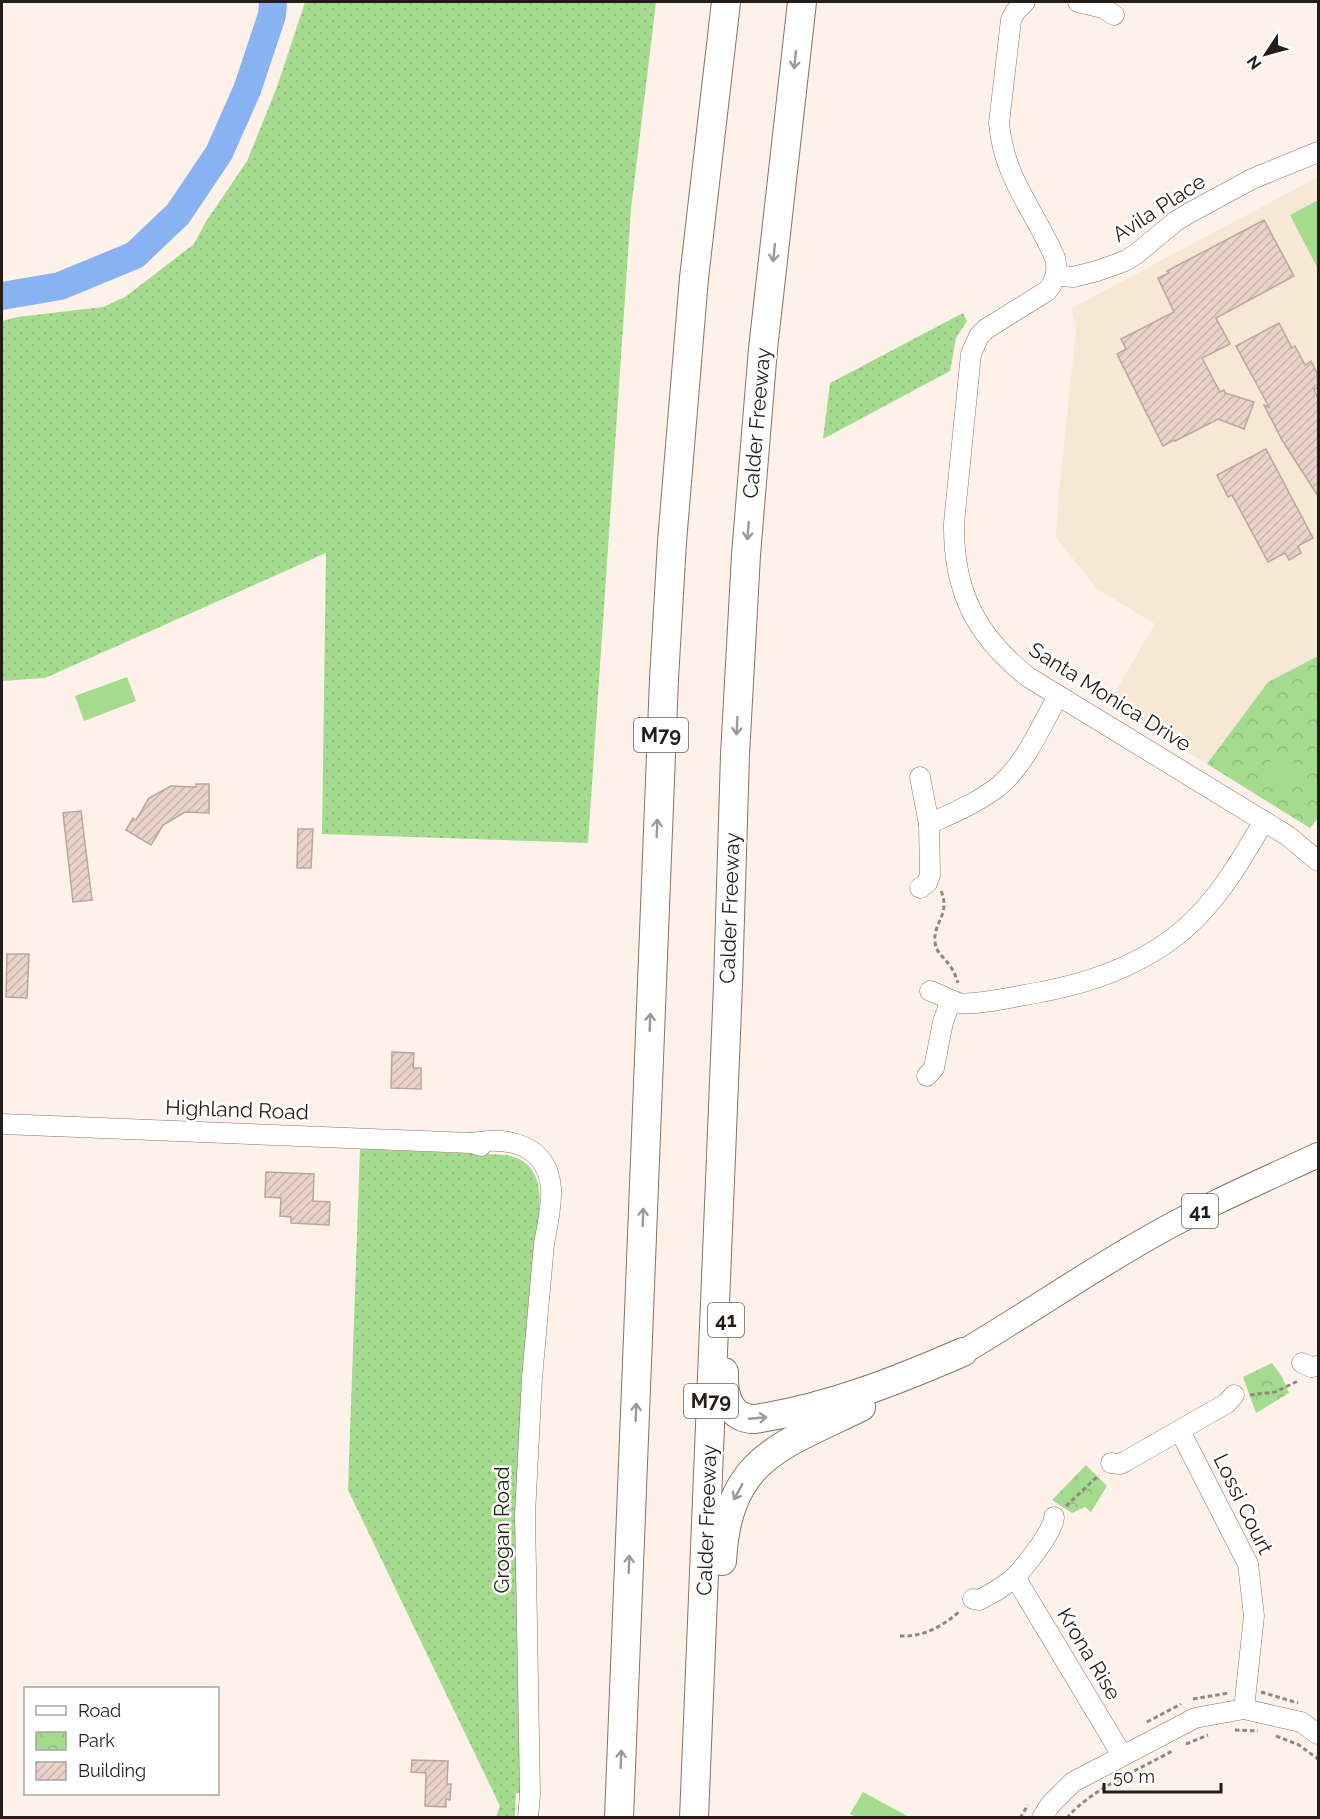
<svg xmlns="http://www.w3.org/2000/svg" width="1320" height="1819" font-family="Raleway,sans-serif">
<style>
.education{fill:#f6e8d4}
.grass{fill:url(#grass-dots)}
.park{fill:url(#park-crowns)}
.pitch{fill:#a4db8f}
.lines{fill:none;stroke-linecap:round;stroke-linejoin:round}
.river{stroke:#88b2f1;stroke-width:28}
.building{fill:url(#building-hatch);stroke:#bba59d;stroke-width:1.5}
.minor-casing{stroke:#867369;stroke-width:21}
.major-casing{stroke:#867369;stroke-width:26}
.highway-casing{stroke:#867369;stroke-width:30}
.path{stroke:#918781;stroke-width:3;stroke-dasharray:4.5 3;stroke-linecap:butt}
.minor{stroke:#fff;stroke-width:20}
.major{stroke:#fff;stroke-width:24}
.highway{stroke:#fff;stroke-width:28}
.oneway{stroke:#9c9998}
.labels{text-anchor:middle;stroke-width:5;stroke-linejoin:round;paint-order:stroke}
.shield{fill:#fff;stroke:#66615e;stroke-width:1.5}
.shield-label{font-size:20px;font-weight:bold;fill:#241d19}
.street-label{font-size:21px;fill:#241d19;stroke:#fff}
</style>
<defs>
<pattern id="grass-dots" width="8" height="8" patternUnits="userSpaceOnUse" patternTransform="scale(1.5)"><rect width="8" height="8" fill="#a4db8f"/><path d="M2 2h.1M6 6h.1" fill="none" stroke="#8dbc7b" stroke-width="1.8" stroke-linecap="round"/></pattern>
<pattern id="park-crowns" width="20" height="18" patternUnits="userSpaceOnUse" patternTransform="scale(1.5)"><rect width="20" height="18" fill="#a4db8f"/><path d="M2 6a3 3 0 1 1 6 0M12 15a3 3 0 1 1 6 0" fill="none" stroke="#8dbc7b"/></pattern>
<pattern id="building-hatch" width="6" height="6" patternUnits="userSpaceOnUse" patternTransform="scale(1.5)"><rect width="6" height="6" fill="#e9d2c9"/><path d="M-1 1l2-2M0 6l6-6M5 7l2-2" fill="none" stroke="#c8b4ac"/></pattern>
</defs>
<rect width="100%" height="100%" fill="#fef1ea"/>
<polygon class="education" points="1318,177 1318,656 1268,682 1207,764 1108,704 1155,624 1096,588 1056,537 1059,491 1076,329 1072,308"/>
<g class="grass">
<polygon points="305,2 656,2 631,209 588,843 322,834 326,553 45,678 2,681 2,321 17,317 103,307 125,297 194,244 205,223 247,161 277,87"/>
<polygon points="963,313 967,321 956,338 950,371 823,439 830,383"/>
<path d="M360,1149l147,6c17,4 26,11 31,29 4,18 -1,53 -3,72 -5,58 -12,115 -15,173 -7,121 -2,242 0,364h-4l-1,24h-19l4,-11 -152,-316z"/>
</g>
<g class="park">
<polygon points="1318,656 1318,818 1310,828 1207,764 1268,682"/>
<polygon points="1272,1363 1282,1377 1289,1393 1256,1413 1243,1377"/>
<polygon points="1086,1465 1107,1486 1091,1512 1085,1507 1072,1513 1052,1500"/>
</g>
<g class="pitch">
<polygon points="1318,200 1318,269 1290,215"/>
<polygon points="127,677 136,701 84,721 75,696"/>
<path d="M1281,754c14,0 15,18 18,29l-7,6h-10l-12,-9c-4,-12 0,-22 11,-26z"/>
<polygon points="863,1792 909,1817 856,1817 850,1814"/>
</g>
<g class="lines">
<polyline class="river" points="2,296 60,286 135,255 178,214 219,153 247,90 272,15 273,2"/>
</g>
<g class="building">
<polygon points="1264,220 1294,276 1216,318 1230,344 1202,358 1220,392 1224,390 1225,393 1254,402 1244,429 1218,419 1175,441 1174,440 1163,446 1117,354 1126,349 1121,339 1174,312 1158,278 1169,273 1167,271"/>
<polygon points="1279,323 1292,348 1295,346 1305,365 1311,361 1318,375 1318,387 1314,390 1318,398 1318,496 1282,440 1264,405 1269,407 1236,346"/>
<polygon points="1266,449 1313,538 1298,546 1301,553 1289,560 1285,553 1268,562 1232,495 1228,497 1217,475"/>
<polygon points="196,784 209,784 209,813 185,812 163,825 151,845 126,830 133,818 136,820 149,798 171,786 196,787"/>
<polygon points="81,811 92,900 73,902 63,813"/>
<polygon points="298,829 313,829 311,868 297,868"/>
<polygon points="7,954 29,954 27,998 6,997"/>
<polygon points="392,1052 414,1053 413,1068 421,1068 421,1089 391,1088"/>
<polygon points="266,1172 314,1174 313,1201 330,1202 329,1225 291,1223 291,1217 280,1216 281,1198 265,1197"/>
<polygon points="412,1760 448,1761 447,1784 451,1784 450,1800 446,1799 446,1807 425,1806 426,1773 411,1772"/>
</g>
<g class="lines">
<defs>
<g id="minor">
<path d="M1025,2l-10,10 -4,8 -12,103c5,56 35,86 56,135 3,13 1,23 -8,33l-61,38 -7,7 -8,18 -17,169c-1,67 21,112 74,154l260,159 30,25"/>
<polyline points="1078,2 1103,8 1114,15"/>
<polyline points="1056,275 1073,277 1097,271 1125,261 1136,254 1176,221 1191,212 1252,179 1318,152"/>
<polyline points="920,777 929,824 930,875 927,883 920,888"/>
<path d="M929,824c24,-11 50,-22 70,-38 27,-23 42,-60 59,-90"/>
<path d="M930,991c10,3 19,9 29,12 17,3 63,-8 82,-11 59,-11 116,-33 158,-77 27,-28 46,-62 65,-94"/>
<polyline points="927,1076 934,1068 943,1022 951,1000"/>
<polyline points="2,1124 471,1143 481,1146"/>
<path d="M471,1143c36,-7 77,1 80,46 1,18 -4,37 -7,55l-12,134 -7,136 5,280 -2,24"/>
<polyline points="1302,1363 1311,1367 1318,1366"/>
<polyline points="1180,1431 1248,1564 1254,1616 1244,1709"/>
<polyline points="1111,1463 1120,1464 1126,1461 1227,1403 1234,1395"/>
<polyline points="1015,1577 1122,1755"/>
<path d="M973,1599l6,1 6,-3c8,-4 16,-9 24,-15 11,-8 45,-51 45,-65"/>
<polyline points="1042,1818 1050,1805 1073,1782 1195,1718 1244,1709 1301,1722 1318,1734"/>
</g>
<path id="major" d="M963,1352c63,-37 123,-79 187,-115 54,-31 112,-56 168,-82"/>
<g id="highway">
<path d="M724,1372c-1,22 5,48 31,47 73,-11 141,-38 208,-67"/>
<path d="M722,1561c6,-103 57,-114 139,-154"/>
<polyline points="619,1818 664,679 672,542 694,278 726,2"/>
<polyline points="694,1818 728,984 735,755 746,555 763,349 802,2"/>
</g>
</defs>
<use href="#minor" class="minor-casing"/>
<use href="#major" class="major-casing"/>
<use href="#highway" class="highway-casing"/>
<g class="path">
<path d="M941,891c10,23 -8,31 -6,51 1,11 9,15 15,24 4,5 6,11 8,17"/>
<polyline points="1250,1395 1275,1392 1298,1381"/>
<polyline points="1066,1506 1099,1475"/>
<path d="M900,1636c24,1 43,-10 60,-25"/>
<polyline points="1261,1692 1298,1703"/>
<polyline points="1193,1699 1228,1693"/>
<polyline points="1147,1722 1181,1704"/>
<polyline points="1235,1730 1258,1731"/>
<polyline points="1276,1736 1299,1745 1318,1759"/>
<polyline points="1186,1744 1208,1735"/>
<polyline points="1020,1818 1028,1805"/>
<path d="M1067,1818c21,-27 75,-50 105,-67"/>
</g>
<use href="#minor" class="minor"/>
<use href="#major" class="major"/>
<use href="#highway" class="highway"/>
</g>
<defs><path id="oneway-shaft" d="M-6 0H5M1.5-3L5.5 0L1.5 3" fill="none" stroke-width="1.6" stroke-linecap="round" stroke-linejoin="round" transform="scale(1.5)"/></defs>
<g class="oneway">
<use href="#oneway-shaft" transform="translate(795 60) rotate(96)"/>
<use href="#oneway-shaft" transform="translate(774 253) rotate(96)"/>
<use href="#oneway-shaft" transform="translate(748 531) rotate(95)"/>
<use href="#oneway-shaft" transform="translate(737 726) rotate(93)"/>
<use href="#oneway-shaft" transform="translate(657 828) rotate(-88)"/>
<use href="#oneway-shaft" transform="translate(650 1022) rotate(-88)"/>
<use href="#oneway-shaft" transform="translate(643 1217) rotate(-88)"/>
<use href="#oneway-shaft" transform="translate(636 1412) rotate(-88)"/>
<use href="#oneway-shaft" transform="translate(758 1418) rotate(-5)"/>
<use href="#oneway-shaft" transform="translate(738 1492) rotate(119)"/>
<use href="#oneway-shaft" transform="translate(629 1564) rotate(-88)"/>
<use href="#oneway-shaft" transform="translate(621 1759) rotate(-88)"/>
</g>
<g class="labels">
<g class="shield">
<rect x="634" y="718" width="54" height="34" rx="4.5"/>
<rect x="1182" y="1194" width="36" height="34" rx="4.5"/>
<rect x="708" y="1303" width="36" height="34" rx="4.5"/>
<rect x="684" y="1384" width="54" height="34" rx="4.5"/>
</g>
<g class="shield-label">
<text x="661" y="742">M79</text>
<text x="1200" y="1218">41</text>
<text x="726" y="1327">41</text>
<text x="711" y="1408">M79</text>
</g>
<g class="street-label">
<text transform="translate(1159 208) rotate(-33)" y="7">Avila Place</text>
<text transform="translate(757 423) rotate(-85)" y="7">Calder Freeway</text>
<text transform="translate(1110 697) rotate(32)" y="7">Santa Monica Drive</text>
<text transform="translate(730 908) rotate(-88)" y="7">Calder Freeway</text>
<text transform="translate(237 1110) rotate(2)" y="7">Highland Road</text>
<text transform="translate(1243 1504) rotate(64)" y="7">Lossi Court</text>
<text transform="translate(707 1520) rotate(-88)" y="7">Calder Freeway</text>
<text transform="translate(502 1530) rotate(-90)" y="7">Grogan Road</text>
<text transform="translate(1089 1654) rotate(59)" y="7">Krona Rise</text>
</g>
</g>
<rect width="1320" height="1819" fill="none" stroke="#241d19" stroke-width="6"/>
<rect x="24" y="1687" width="195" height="108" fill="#ffffff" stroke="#a7a5a3" stroke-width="1.5"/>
<rect x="36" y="1706" width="30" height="9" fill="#ffffff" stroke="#a7a5a3" stroke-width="1.5"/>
<text x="78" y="1717" font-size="18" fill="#241d19">Road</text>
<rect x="36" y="1732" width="30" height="18" fill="url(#park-crowns)" stroke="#a7a5a3" stroke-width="1.5"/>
<text x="78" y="1747" font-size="18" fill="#241d19">Park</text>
<rect x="36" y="1762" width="30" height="18" fill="url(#building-hatch)" stroke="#a7a5a3" stroke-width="1.5"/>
<text x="78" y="1777" font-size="18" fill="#241d19">Building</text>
<g transform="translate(1266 54) rotate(234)" stroke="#ffffff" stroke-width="4.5" paint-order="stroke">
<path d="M0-4.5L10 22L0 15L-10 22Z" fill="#241d19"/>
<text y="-9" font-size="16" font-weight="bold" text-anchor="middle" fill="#241d19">N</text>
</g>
<path d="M1104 1783v9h117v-9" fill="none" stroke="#241d19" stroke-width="3"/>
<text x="1113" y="1783" font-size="18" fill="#241d19" stroke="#ffffff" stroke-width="4.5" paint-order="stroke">50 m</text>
</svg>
